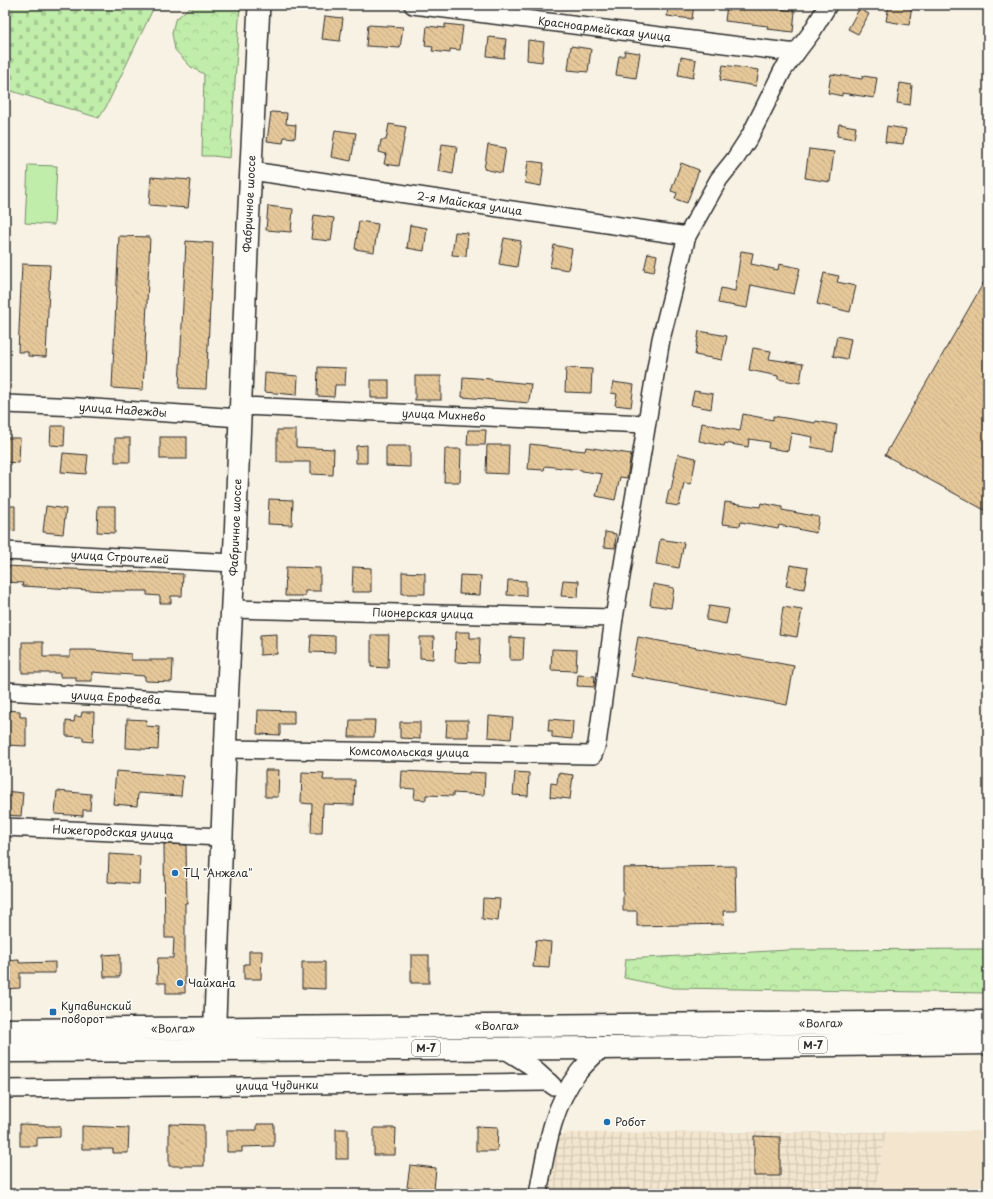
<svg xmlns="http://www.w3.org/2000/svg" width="993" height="1199" font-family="'Playpen Sans',sans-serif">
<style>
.built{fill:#f3e5ce}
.industrial{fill:url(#industrial-grid)}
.forest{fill:url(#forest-crowns);stroke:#768c6a}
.cemetery{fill:url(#cemetery-stones);stroke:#768c6a}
.park{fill:#c0edaa;stroke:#768c6a}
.building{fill:url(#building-back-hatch);stroke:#2b2b2b}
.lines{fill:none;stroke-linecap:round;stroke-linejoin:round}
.minor-casing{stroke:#2b2b2b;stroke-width:20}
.major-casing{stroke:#2b2b2b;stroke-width:24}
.highway-casing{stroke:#2b2b2b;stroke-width:25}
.minor{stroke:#fdfcf7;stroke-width:17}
.major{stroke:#fdfcf7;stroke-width:21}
.highway{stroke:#fdfcf7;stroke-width:22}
.poi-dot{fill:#1f6fb2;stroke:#fdfcf7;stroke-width:1.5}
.labels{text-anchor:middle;stroke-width:3;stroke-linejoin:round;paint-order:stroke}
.shield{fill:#fdfcf7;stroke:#6a6a68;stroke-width:1}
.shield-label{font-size:10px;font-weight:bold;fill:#2b2b2b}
.street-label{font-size:11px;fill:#2b2b2b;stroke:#fdfcf7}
.poi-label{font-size:11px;fill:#2b2b2b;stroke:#fdfcf7;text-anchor:start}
</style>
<defs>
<pattern id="industrial-grid" width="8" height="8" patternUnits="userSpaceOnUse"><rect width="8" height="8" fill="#f3e5ce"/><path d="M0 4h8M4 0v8" fill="none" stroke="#d0c5b1"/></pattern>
<pattern id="forest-crowns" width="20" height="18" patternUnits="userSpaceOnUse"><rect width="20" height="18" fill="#c0edaa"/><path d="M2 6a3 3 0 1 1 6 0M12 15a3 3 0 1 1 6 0" fill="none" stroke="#a5cb92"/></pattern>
<pattern id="cemetery-stones" width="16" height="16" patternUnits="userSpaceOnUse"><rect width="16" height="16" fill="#c0edaa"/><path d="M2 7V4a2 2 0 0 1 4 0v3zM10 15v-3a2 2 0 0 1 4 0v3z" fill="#a5cb92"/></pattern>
<pattern id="building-back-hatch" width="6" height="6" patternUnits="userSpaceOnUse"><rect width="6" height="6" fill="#e6c89a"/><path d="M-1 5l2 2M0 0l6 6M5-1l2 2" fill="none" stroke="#c5ac85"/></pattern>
</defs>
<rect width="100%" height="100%" fill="#f8f2e4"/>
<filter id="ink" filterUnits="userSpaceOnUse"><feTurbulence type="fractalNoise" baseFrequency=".025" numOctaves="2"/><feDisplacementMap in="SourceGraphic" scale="8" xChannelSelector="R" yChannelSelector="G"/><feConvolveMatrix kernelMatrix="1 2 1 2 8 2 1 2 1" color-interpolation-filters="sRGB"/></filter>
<g filter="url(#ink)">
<polygon class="built" points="988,1131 988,1194 874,1194 886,1132"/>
<polygon class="industrial" points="886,1132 874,1194 542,1194 551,1143 567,1133"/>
<g class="forest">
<polygon points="192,5 240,5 230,158 213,156 202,156 204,74 191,67 175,50 172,33 175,20"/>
<polygon points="988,949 988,993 673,988 624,978 626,959 789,950"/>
</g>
<polygon class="cemetery" points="5,5 155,5 106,107 99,118 5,89"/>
<polygon class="park" points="28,165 57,166 54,225 25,223"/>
<g class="building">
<polygon points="668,5 694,5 692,19 667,16"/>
<polygon points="727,5 748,5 795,11 793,32 767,29 768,26 725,21"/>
<polygon points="889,5 912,5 909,25 886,21"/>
<polygon points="859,9 869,14 858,34 848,29"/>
<polygon points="325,16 343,18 340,41 322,39"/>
<polygon points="445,24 463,26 460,50 450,49 450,53 432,51 433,47 425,46 427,26 445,28"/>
<polygon points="368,25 403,27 400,48 366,46"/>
<polygon points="489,37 506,39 504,58 487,56"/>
<polygon points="528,40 544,42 542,62 527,60"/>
<polygon points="571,46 591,49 588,72 568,70"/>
<polygon points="625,51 640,53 636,78 616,75 619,56 624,56"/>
<polygon points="681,57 696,60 693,78 678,75"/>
<polygon points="723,65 759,70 756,86 720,80"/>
<polygon points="831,74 862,79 863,76 877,78 874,98 842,93 842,96 828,93"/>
<polygon points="900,83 912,85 910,105 897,103"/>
<polygon points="271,112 287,113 286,124 296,125 295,138 284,137 283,143 267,141"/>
<polygon points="389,124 406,127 399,166 384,164 386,154 379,152 381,140 386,140"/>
<polygon points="839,124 856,127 854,139 837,136"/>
<polygon points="887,126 906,129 903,144 885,142"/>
<polygon points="335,130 356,133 351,161 331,157"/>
<polygon points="442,144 457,146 453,174 438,171"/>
<polygon points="488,145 506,148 502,173 484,169"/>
<polygon points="809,149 834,152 830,182 805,178"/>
<polygon points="528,161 544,163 541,186 525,183"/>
<polygon points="681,163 699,170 687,203 675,199 677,193 671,191"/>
<polygon points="151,177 191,180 188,208 149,205"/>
<polygon points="268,206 293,209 291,232 266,230"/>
<polygon points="314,215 334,218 331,241 311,239"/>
<polygon points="359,221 378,224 374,252 355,249"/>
<polygon points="410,225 427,228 424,251 407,248"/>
<polygon points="455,232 468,233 466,256 452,255"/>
<polygon points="119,236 150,237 143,390 112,388"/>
<polygon points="504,238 521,241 517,267 499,264"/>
<polygon points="186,241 213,243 206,389 179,388"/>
<polygon points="554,245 572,249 568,270 550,267"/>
<polygon points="741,251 753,253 751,264 778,270 779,264 800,268 794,294 751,285 747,308 718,303 721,288 735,291"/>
<polygon points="648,253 657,255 654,272 644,270"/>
<polygon points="22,264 50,265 46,357 28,356 28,352 18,352"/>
<polygon points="824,273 839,276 837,282 856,286 850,312 817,304"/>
<polygon points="988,275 988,512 885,455"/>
<polygon points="699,331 727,336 722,360 695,355"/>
<polygon points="837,336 851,339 847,359 833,356"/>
<polygon points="753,348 771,351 769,359 803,364 800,383 778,379 778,376 749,370"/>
<polygon points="318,367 346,368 345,385 335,385 334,397 317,396"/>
<polygon points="566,368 592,369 591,393 565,392"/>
<polygon points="265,373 298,376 297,395 264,392"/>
<rect x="415" y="376" width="26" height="24"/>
<polygon points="463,377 491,379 491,380 531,384 529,403 462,397"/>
<rect x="371" y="380" width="18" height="18"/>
<polygon points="613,382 634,385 631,407 615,405 617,394 611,393"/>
<polygon points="694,391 713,394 711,409 691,405"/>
<polygon points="743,414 773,420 773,416 815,423 816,421 837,425 833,451 811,447 813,437 791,433 788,451 768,448 769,442 749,439 748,447 725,443 724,446 699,441 702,423 740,431"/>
<polygon points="51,426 65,426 64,446 50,445"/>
<polygon points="277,430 296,430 296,447 334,449 333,475 310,474 310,462 277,462"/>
<polygon points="468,430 486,430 485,445 467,445"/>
<rect x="160" y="437" width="27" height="22"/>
<polygon points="5,438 20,438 19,463 5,462"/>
<rect x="115" y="438" width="15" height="24"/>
<polygon points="530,444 547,446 547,447 585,451 586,447 631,454 627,478 620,477 615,500 596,496 602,474 582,471 582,470 545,466 544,470 528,469"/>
<polygon points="367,445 367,463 356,463 356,446"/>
<polygon points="487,445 509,445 508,474 486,473"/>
<polygon points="386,446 410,446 410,467 386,466"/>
<polygon points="445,449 461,449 460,482 444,482"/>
<polygon points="63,453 88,455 86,474 61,472"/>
<polygon points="678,454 696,458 691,484 684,483 679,506 666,504 669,490 671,490"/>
<polygon points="269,499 293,500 292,525 268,524"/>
<polygon points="725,502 760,507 761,503 782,507 782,510 819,517 816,533 779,525 778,529 741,522 740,526 722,524"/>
<polygon points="5,506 15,506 15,531 5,530"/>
<polygon points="46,506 66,509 63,534 43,532"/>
<polygon points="98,506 115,506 115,533 97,532"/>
<polygon points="605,532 616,534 615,548 604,547"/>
<polygon points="660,539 684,543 679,568 656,564"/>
<polygon points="790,565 808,568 804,589 786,586"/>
<polygon points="5,566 183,574 182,596 171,596 171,603 160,603 160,596 147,595 147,591 106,591 22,586 23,583 5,582"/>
<polygon points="286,567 320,568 320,591 305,591 305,596 285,596"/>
<polygon points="353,567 371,568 371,592 352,592"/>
<polygon points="402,572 425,573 425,594 402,594"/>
<polygon points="460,575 481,576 480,595 459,594"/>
<polygon points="508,580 526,581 526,596 507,595"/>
<polygon points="563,580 579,581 578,597 561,596"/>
<polygon points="653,584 674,588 671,608 650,605"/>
<polygon points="709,606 729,609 726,624 706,620"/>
<polygon points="783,607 802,610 797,637 779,634"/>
<polygon points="456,632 470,632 470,638 480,638 479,663 455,662"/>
<polygon points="277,634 277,654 260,655 260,635"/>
<polygon points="311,635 335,636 335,653 310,652"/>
<polygon points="371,635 389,635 388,668 371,667"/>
<polygon points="420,637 434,637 433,659 420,658"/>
<polygon points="510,637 524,638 523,660 510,660"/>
<polygon points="638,637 794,666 787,705 631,676"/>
<polygon points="22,642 43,642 43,657 70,657 70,650 92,650 131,654 131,660 173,660 172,682 145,681 145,676 92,672 92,681 76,681 76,677 60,677 60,673 22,673"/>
<polygon points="552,649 577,650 576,671 551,670"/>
<polygon points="578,675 595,676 594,687 577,686"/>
<polygon points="5,710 20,711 20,717 26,717 26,746 5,745"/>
<polygon points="258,710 294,711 294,724 280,724 280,735 257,734"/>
<polygon points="82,712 94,712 93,742 83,741 83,737 66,736 66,721 74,722 75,716 81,717"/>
<polygon points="489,716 513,718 511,739 488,737"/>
<polygon points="127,719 147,720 146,726 159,727 158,750 126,748"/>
<polygon points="549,719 573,721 572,739 552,737 552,731 548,731"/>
<polygon points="350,720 375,720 374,737 349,737"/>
<polygon points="447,720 468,720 468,737 446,737"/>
<polygon points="400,722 420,722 420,739 400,738"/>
<polygon points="265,770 279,770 278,797 265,797"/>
<polygon points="116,771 183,776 181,796 138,793 137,806 113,804"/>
<polygon points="402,771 469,774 469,772 485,773 484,795 453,793 453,796 426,795 426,800 414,799 415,789 401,788"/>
<polygon points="302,772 324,773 323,780 355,780 354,805 323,804 322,833 311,833 312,804 301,803"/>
<polygon points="515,772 529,773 528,796 513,795"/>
<polygon points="558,773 573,775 570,799 550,797 551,783 557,784"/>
<polygon points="5,791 23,793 21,816 5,815"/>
<polygon points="57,791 91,794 90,810 83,810 83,816 55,814"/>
<polygon points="164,844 186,845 187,903 185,903 185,993 166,993 166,983 157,983 158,958 173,958 174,938 165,938"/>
<polygon points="109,854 140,856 139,884 108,882"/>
<polygon points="735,866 736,911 723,911 724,924 637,926 637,911 623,911 623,868"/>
<polygon points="483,898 500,899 498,921 482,919"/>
<polygon points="536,940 551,942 549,968 533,967"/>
<polygon points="249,951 262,951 261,979 244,979 244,964 249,964"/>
<polygon points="120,954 120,977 104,977 103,955"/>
<rect x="411" y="955" width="18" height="28"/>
<polygon points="19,960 19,963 55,962 55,973 20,973 20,988 5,989 5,961"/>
<polygon points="302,962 325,962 325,989 302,988"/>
<polygon points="20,1124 45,1125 45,1126 60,1126 60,1137 37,1138 37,1146 20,1146"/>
<polygon points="169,1124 204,1125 204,1166 169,1166"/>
<polygon points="257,1124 274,1124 274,1146 242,1147 242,1152 227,1152 227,1130 257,1130"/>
<polygon points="82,1126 129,1128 128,1153 113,1153 113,1149 82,1149"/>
<polygon points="476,1126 498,1127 497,1151 476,1151"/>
<polygon points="374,1128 396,1128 395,1155 374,1155"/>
<rect x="336" y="1129" width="12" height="30"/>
<polygon points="754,1136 780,1137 780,1176 754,1176"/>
<polygon points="410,1165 436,1168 434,1190 407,1187"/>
</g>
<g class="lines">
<defs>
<g id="minor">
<path id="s1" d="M413,5l383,48"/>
<path id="s2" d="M252,171l435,65"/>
<path id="s3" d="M5,404l75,3 160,11"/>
<path id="s4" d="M241,406l405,18"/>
<path id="s5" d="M5,551l229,12"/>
<path id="s6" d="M232,609l382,9"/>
<path id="s7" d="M5,691l222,13"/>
<path id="s8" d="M225,749l368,6 4,-11 17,-126 47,-279 26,-103 32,-57 16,-20 15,-23 33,-66 28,-37 17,-28"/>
<path id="s9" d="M5,827l216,10"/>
<polyline points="502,1048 531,1066 553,1086"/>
<path id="s10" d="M5,1089l544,-7"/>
<path d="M538,1194c8,-42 13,-86 40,-121 7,-9 16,-17 24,-25"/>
</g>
<g id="major">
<path id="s11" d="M214,1045l13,-341 7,-141 14,-336 11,-222"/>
</g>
<g id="highway">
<path id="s12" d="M5,1030l983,-8"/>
<polyline points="5,1051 602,1048 988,1043"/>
</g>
</defs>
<use href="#minor" class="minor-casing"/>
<use href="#major" class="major-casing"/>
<use href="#highway" class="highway-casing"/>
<use href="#minor" class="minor"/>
<use href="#major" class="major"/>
<use href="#highway" class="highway"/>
</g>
</g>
<g class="poi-dot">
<circle cx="175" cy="873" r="4"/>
<circle cx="180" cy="983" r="4"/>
<rect x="49" y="1008" width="8" height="8" rx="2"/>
<circle cx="607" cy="1122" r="4"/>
</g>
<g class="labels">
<g class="shield">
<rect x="799" y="1037" width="28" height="16" rx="3"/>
<rect x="412" y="1040" width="28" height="16" rx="3"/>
</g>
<g class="shield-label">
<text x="813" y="1049">М-7</text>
<text x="426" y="1052">М-7</text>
</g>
<g class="street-label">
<text dy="4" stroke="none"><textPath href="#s1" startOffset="193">Красноармейская улица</textPath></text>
<text dy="4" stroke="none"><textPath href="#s2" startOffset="220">2-я Майская улица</textPath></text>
<text dy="4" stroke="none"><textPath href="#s11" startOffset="842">Фабричное шоссе</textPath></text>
<text dy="4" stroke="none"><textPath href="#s3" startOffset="118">улица Надежды</textPath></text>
<text dy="4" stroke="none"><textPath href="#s4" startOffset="203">улица Михнево</textPath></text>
<text dy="4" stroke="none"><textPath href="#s11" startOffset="518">Фабричное шоссе</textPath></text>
<text dy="4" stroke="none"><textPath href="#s5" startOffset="115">улица Строителей</textPath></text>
<text dy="4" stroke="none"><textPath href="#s6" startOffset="191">Пионерская улица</textPath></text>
<text dy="4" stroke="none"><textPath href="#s7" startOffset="111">улица Ерофеева</textPath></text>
<text dy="4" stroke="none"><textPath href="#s8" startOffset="184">Комсомольская улица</textPath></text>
<text dy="4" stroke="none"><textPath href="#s9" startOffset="108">Нижегородская улица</textPath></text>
<text dy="4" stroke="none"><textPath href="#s12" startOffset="816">«Волга»</textPath></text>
<text dy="4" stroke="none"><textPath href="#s12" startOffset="492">«Волга»</textPath></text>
<text dy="4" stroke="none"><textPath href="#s12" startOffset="168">«Волга»</textPath></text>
<text dy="4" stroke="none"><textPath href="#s10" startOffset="272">улица Чудинки</textPath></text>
</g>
<g class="poi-label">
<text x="183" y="877">ТЦ "Анжела"</text>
<text x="188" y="987">Чайхана</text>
<text x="61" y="1010">Купавинский<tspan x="61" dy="13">поворот</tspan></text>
<text x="615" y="1126">Робот</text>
</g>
</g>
<rect width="993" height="1199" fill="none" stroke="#fdfcf7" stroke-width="20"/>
<rect x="10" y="10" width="973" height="1179" fill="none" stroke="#2b2b2b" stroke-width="1.5" filter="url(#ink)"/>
</svg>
